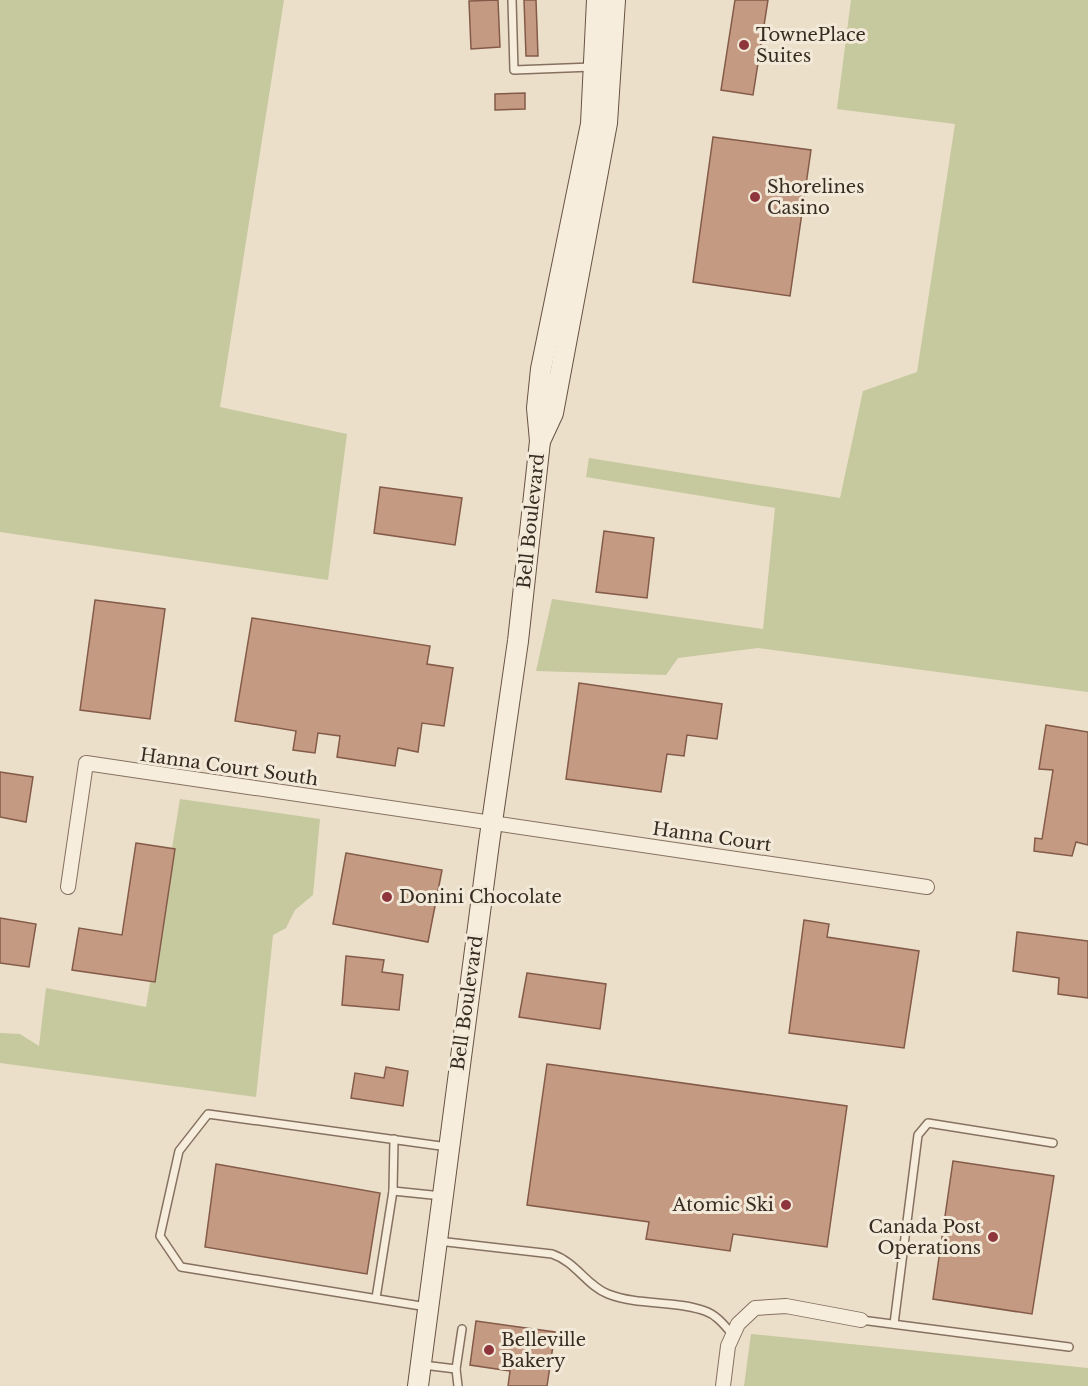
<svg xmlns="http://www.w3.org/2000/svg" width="1088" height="1386" font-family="'Libre Baskerville',serif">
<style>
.green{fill:#c6c89e}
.building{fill:#c59a83;stroke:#835b48;stroke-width:1.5}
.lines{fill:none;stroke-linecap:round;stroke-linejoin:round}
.lane-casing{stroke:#867160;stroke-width:10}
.street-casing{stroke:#867160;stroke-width:16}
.secondary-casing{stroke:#685343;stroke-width:22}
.lane{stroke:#f6eddc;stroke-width:7}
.street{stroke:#f6eddc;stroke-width:14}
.secondary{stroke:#f6eddc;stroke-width:20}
.poi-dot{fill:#8f353c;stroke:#f3e9d9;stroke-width:2}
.labels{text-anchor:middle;stroke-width:6;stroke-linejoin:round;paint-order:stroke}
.poi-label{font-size:18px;fill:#382b22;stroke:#f3e9d9;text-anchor:start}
.street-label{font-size:18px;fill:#382b22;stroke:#f3e9d9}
</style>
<rect width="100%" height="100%" fill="#ebdfca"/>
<g class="green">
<polygon points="0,0 284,0 220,407 347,434 328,580 0,532"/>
<polygon points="851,0 1088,0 1088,692 758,648 678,658 666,675 536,671 552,599 763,629 775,508 586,477 589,458 840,498 863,391 917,372 955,124 837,109"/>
<polygon points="180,799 320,819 313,895 295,910 286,928 273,935 256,1097 0,1063 0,1033 20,1034 39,1046 46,988 146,1007"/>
<polygon points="751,1334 1088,1368 1088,1386 744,1386"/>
</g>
<g class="building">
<polygon points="498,0 500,47 471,49 469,1"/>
<polygon points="524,0 536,0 538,56 526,56"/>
<polygon points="735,0 768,0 753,95 721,90"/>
<polygon points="525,93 525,109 495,110 495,94"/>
<polygon points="713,137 811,150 790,296 693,282"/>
<polygon points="380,487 462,498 455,545 374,533"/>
<polygon points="604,531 654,538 647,598 596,592"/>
<polygon points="95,600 165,609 150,719 80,710"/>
<polygon points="252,618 430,646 427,664 453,668 444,726 422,723 418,752 398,748 395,766 337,757 340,736 318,733 315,753 293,750 296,731 235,721"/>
<polygon points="579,683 722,704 717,739 687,735 684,756 667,754 661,792 566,779"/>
<polygon points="1046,725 1088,732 1088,845 1076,842 1072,856 1034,851 1035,838 1042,839 1053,770 1039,769"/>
<polygon points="0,772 33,777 26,822 0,817"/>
<polygon points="136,843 175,849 155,982 72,970 79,928 122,935"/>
<polygon points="346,853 442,870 428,942 333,924"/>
<polygon points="0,918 36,924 29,967 0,963"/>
<polygon points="804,920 829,924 827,937 919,951 904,1048 789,1033"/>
<polygon points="1017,932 1088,941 1088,998 1058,994 1059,978 1013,971"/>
<polygon points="346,956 384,960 382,972 403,975 399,1010 342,1005"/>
<polygon points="527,973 606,984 600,1029 519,1017"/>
<polygon points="547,1064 847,1106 827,1247 733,1234 730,1251 646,1239 649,1222 527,1205"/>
<polygon points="386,1067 408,1071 403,1106 351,1098 355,1073 384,1078"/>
<polygon points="953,1161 1054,1176 1032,1314 933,1299"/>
<polygon points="216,1164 380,1193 367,1274 205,1247"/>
<polygon points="476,1321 555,1332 547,1386 508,1386 510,1371 470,1365"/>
</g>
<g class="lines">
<defs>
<g id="lane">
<polyline points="512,0 514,70 592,67"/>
<polyline points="393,1191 442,1196"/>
<path d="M438,1241l114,13c24,8 35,32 56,40 31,12 67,6 97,17 12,4 20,15 28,24"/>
<polyline points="376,1298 393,1191 394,1139"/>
<polyline points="427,1307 181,1267 160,1236 179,1151 208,1114 448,1147"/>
<polyline points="861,1320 1069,1347"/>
<polyline points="894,1324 918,1135 928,1123 1053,1143"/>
<polyline points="423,1365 456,1369"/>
<polyline points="458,1386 456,1369 462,1329"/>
</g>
<g id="street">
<polyline points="68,887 86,763 927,887"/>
<polyline points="723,1386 728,1346 738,1324 755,1308 786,1306 861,1320"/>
</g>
<g id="secondary">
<polyline points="540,441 553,413 607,123 615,0"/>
<polyline points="418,1386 489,843 518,641 540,441 537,408 541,369 591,124 597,0"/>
</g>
</defs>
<use href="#lane" class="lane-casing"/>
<use href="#street" class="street-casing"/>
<use href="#secondary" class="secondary-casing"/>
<use href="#lane" class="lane"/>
<use href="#street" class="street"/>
<use href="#secondary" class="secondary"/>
</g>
<g class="poi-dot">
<circle cx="744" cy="45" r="6"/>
<circle cx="755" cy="197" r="6"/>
<circle cx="387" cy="897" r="6"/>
<circle cx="786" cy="1205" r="6"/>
<circle cx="993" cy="1237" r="6"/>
<circle cx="489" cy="1350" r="6"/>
</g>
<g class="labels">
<g class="poi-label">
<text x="756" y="41">TownePlace<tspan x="756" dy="21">Suites</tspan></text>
<text x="767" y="193">Shorelines<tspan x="767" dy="21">Casino</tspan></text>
<text x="399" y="903">Donini Chocolate</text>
<text x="774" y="1211" text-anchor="end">Atomic Ski</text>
<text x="981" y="1233" text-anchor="end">Canada Post<tspan x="981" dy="21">Operations</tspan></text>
<text x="501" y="1346">Belleville<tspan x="501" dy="21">Bakery</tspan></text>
</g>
<g class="street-label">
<text transform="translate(531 521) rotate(-84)" y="6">Bell Boulevard</text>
<text transform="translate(229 767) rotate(8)" y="6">Hanna Court South</text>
<text transform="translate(712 837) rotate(8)" y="6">Hanna Court</text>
<text transform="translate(467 1003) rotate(-82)" y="6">Bell Boulevard</text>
</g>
</g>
</svg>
